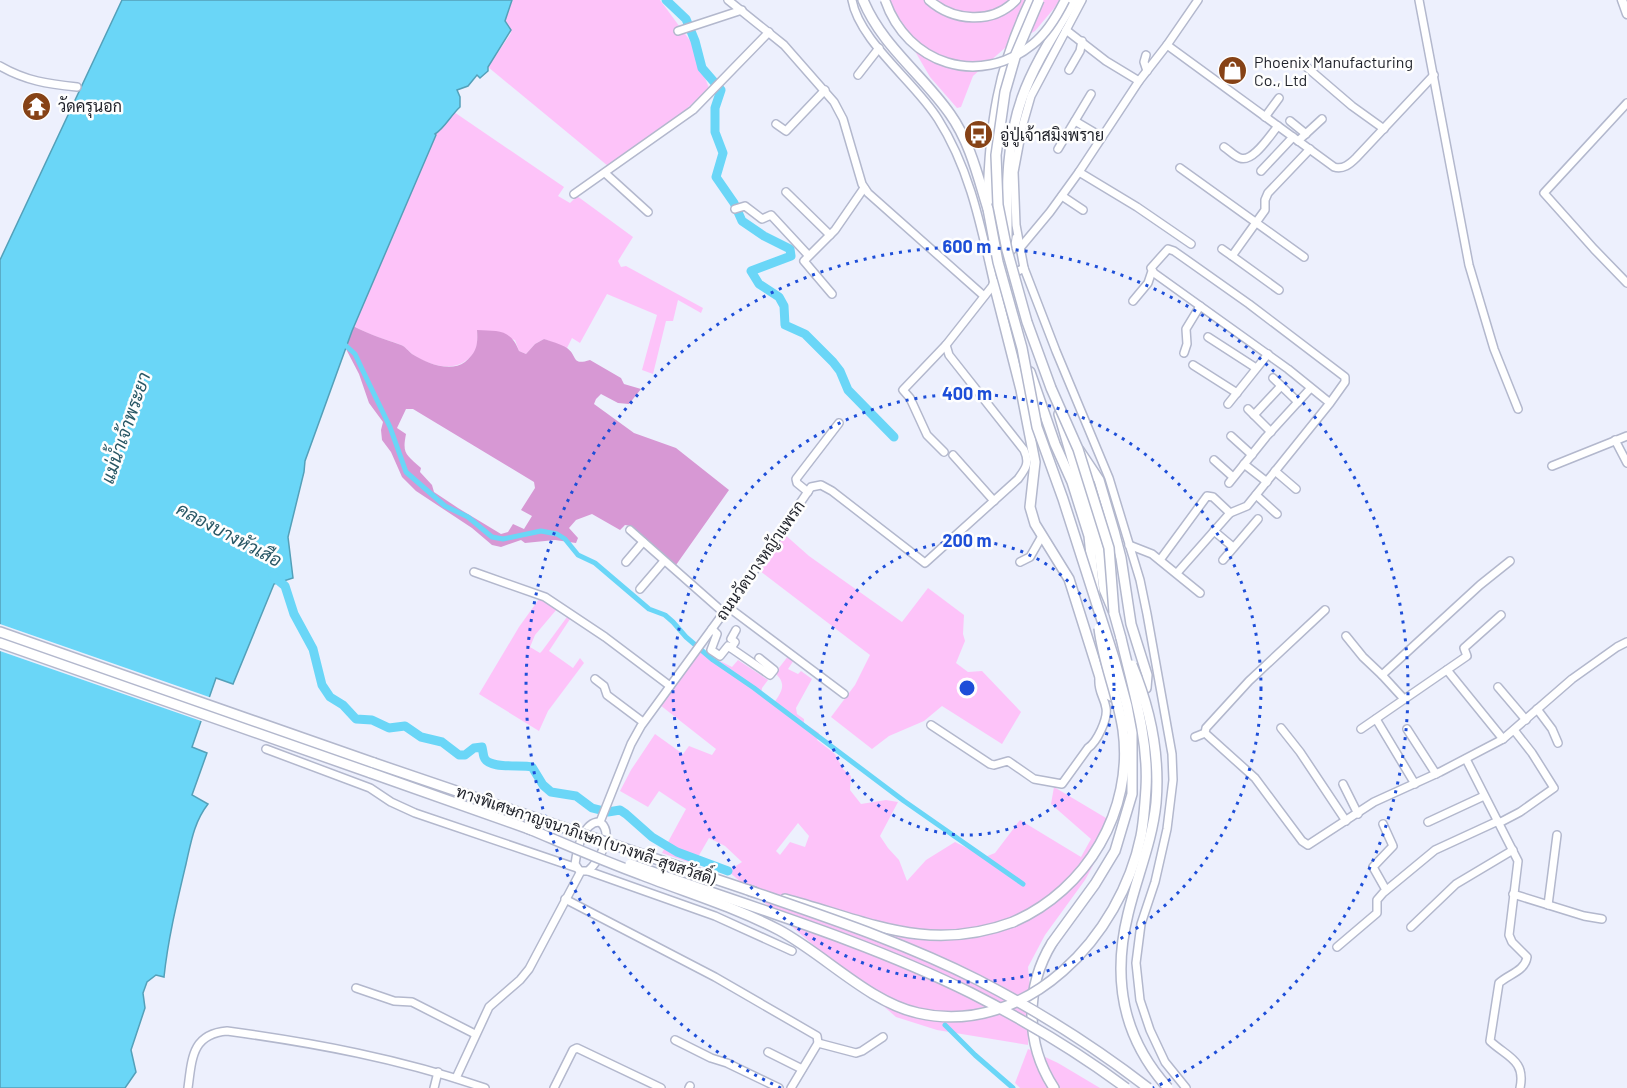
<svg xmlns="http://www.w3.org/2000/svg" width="1627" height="1088" font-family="Barlow,Sarabun,sans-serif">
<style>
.green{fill:#fdc3f9;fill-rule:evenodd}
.forest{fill:#d798d4;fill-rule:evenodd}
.water{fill:#6ad6f7;stroke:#54a0b9;stroke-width:1.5}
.pier{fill:#edf0fd}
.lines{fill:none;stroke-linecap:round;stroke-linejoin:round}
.canal{stroke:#6ad6f7;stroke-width:5}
.river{stroke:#6ad6f7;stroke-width:9}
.minor-casing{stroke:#b3b8cd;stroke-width:10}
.major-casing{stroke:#b3b8cd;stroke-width:11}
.highway-casing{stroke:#b3b8cd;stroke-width:12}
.minor{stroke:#fff;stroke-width:7}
.major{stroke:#fff;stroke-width:8}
.highway{stroke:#fff;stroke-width:9}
.major-bridge-casing{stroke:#b3b8cd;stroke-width:11;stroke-linecap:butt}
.highway-bridge-casing{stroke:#b3b8cd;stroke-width:12;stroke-linecap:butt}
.major-bridge{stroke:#fff;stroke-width:8}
.highway-bridge{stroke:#fff;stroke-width:9}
.ring{fill:none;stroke:#1d4ed8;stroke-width:3;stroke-dasharray:3 6}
.labels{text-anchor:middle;stroke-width:5;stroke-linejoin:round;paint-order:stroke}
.poi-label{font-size:16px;fill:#1f2129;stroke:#fefefe;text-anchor:start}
.street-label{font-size:16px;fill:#1f2129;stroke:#fefefe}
.water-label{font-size:18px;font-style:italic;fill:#285765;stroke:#fefefe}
.centre{fill:#1d4ed8;stroke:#fefefe;stroke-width:3}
.ring-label{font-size:18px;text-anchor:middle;font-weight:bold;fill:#1d4ed8;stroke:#fefefe;stroke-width:5;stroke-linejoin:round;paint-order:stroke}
</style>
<rect width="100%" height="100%" fill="#edf0fd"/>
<g class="green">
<polygon points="512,0 660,0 691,42 709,88 678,117 608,166 488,67 511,33 505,21"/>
<polygon points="885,0 1061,0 1035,31 1005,48 973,76 961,107 957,108 930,77"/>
<path d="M454,112l110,75 -6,9 12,7 7,-7 56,41 -15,24 3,6 5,-1 77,42 -2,5 -23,-13 -5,21h-7l-13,53 -11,-4 15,-55 -50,-21 -27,49 -8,-5 -5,10 -23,-9 -9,5 -9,10 -7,-3 -4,-11 -38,-10c1,12 1,21 -9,29 -16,14 -40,6 -56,-5 -4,-3 -6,-7 -11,-9 -16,-6 -32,-10 -47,-19l82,-191 -1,-1z"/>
<polygon points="783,533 809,556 902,622 928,588 964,615 963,634 965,641 956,663 968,672 982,671 1021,712 1002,744 942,706 924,721 889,736 872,749 831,717 855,685 870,655 756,568"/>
<polygon points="539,599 557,609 535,635 530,647 540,653 542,651 567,617 570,619 549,651 573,668 580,658 584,663 548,711 539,731 479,694 519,627"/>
<path d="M700,651l32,16 6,-7 30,20 -6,8 -1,7 13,8c8,-12 13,-19 1,-30l14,-18 5,5 -6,9 10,5 3,-3 11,8 -16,29 1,6 7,5v4l15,10 -2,7 18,14 8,15 8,7 -1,14 11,14 25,-4 12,2 -18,34 8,12 11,12 8,21 19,-21 29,-18 30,15 10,-4 25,-33 61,37 10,-18 -40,-35 3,-17 57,34 -14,37 -12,22 -40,55 -17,32 3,28 -3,50 -91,-15 -41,-13 -168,-146 14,-9 -17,-16 -16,-8 -15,26 -32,-11 24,-44 -27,-18 -11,16 -28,-16 11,-21 24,-36 28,20 6,-8 23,9 4,-6 -56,-44zM798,823l11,13 -4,11 -15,-5 -10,13 -4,-4z"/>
<polygon points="1028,1049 1058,1063 1100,1088 1020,1088 1015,1083"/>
</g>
<path class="forest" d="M353,326c18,9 31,13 48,19 5,2 7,6 11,9 14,9 38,19 53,8 12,-10 13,-18 12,-32 21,1 34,-1 42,21l7,3 9,-10 9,-5c6,2 17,5 23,9 11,8 4,18 23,12l31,18 3,6 17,5 -12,15 -11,-1 -17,-9 -5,5 -2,5 40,29 42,15 53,42 -53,75 -45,-39 -6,-1 -5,5 -28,-16 -16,6 -7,8 9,10 -2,5 -21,-3 -30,3 -4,-3 -20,7 -9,-2 -20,-17 -56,-37 -14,-14 -11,-25 -9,-12 -1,-10 2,-8 -14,-19 -10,-29 -13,-25zM406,409h7l121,73 1,6 -14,22 11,6 -8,13 -11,-5 -5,8 -7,2 -43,-26 -24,-16 -2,-7 -12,-13 1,-4c-15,-14 -19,-14 -15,-34l-9,-6z"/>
<path class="water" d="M122,0h390l-7,21 6,9 -23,37v4l-8,7 -3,-3 -9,11 -11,4 3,7v10c-9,8 -16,22 -25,27l1,1 -84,196 -47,130 -1,11 -16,65 5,41 -19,6 -41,100 -17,-6 -24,69 15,6 -15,42 16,9c-14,18 -17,38 -22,60 -9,38 -18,75 -22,113l-8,-2 -9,7 -4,11 2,15 -14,42 5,22 -11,16h-125v-828z"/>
<polygon class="pier" points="0,624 212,698 204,722 0,651"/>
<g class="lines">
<g class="canal">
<polyline points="343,343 355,354 362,369 390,427 406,472 445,506 468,517 492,537 503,539 541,531 557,534 565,539 578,555 595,563 649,609 665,615 673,622 686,637 713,660 754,688 904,801 1023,884"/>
<polyline points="945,1025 975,1055 1013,1088"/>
</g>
<g class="river">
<polyline points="666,0 686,19 695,41 702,68 721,90 715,108 715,132 723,153 716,177 734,203 742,221 764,236 790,249 791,256 751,271 759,284 779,297 784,306 785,325 805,334 833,362 840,371 848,390 894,437"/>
<path d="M273,576l12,10 9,28 19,35 9,36 8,12 13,8 13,14 16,1 17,8 16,-2 16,11 21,5 17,13h6l9,-7 8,-1c1,4 1,7 2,10 4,13 38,7 48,10l11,18 8,7 25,4 16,12 16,4 12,-2 6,4 26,23 25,15 51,19"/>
</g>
<defs>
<g id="minor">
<polyline points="728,0 784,45 834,102 843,119 862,184 868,193 984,296"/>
<path d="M852,0c7,41 64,83 86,119 32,50 43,108 56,165"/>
<polyline points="1082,0 1031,96 1023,124 1014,172 1016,225 1024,268 1056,351 1109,478 1140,580 1147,614 1172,754 1173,780 1167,829 1155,882 1141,924 1136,963 1140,1000 1150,1030 1165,1062 1186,1088"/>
<polyline points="1419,0 1469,265 1494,349 1518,409"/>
<polyline points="1066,30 1106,61 1139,81"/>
<polyline points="678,31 742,10"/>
<path d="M1167,45l167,122c9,3 16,-3 22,-9l78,-83"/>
<polyline points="1146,55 1144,62 1147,71"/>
<polyline points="1303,64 1352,106 1384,129"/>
<path d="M0,66c26,15 48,18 77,21"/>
<polyline points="1069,70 1080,51 1082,41"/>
<polyline points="858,75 879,48"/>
<polyline points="1627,103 1544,193 1594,249 1627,283"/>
<polyline points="1265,117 1279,98"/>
<polyline points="1075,121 1102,137"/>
<polyline points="1290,121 1306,134"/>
<polyline points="776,124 786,131 825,90"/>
<polyline points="1298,141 1322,119"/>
<path d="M1224,147c5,3 10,9 16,11 13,5 30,-23 38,-32"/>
<polyline points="1058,149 1091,94"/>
<polyline points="1180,168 1304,257"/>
<polyline points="1261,171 1293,137"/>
<polyline points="1079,172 1137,207 1191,244"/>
<polyline points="605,173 648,212"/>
<polyline points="786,192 830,235"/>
<polyline points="574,194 693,110 769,32"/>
<polyline points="1062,196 1083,210"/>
<polyline points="735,209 745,206 762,219 771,215 808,255"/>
<polyline points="1020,248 1050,212 1079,172 1139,81 1167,45 1198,0"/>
<polyline points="1222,249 1232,256"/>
<path d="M994,252c13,6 21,-1 22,-14"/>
<polyline points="1279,290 1232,256 1265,210 1265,200 1268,193 1310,149"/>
<polyline points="832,294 804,261 835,230 864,188"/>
<polyline points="1133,301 1148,283 1152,271"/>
<polyline points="1208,337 1256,368"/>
<polyline points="1184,353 1187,344 1186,329 1200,306"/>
<polyline points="1193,365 1237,393"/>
<polyline points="1273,378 1298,402"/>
<polyline points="1228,404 1268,354"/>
<polyline points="1248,409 1271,432"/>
<polyline points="1254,415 1281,386"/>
<polyline points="1231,436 1252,455"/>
<polyline points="1615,440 1627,463"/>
<polyline points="944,452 927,435 910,398 903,390 946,345"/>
<polyline points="953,455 994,501"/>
<polyline points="1214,460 1233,477"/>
<polyline points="1244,464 1267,482"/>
<polyline points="1552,466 1627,436"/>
<polyline points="1275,471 1296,489"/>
<polyline points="1229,483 1266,437 1308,391"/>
<polyline points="808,492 797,483 796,479 839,423"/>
<polyline points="1256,495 1277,514"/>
<polyline points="630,530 724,613"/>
<polyline points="1214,531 1233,547"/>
<polyline points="1129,545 1152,554 1200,593"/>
<polyline points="1160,560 1207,496 1213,497 1230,513"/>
<polyline points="1223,560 1258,519"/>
<polyline points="626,562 643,542"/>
<polyline points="1020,562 1030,557 1042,536"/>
<polyline points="474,572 545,597 605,637 670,686"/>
<polyline points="1177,573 1230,513 1247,506 1330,403 1345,382 1345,377 1249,304 1174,251 1168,249 1151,268 1154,273 1288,369 1330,403"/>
<polyline points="640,589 664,561"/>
<polyline points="728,607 844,694"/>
<polyline points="1325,610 1249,681 1206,728 1205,733 1255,778 1302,841 1308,845 1374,802 1440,772 1503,739 1572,679 1617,647 1627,642"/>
<polyline points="712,629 717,634 711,650 720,656 728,646 770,675 774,670 759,658"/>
<polyline points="1346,636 1363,657 1382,675"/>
<polyline points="731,648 735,642 731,639 736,630"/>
<polyline points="1447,670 1503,739"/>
<polyline points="595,679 604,686 607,695 643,722"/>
<polyline points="1498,687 1526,720"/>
<polyline points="1404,699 1382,675 1480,585 1510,561"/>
<polyline points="1537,709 1552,729 1558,743"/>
<polyline points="1376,719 1415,784"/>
<path d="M931,725l59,39 4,1 14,-4 26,18 28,5 26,-36c9,-6 20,-29 18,-40 -2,-12 -8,-16 -7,-29"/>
<polyline points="1281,728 1300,752 1346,821"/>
<polyline points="1361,729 1467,656 1464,648 1501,615"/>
<polyline points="1407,729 1436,774"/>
<polyline points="1195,737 1205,733"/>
<polyline points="266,749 370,788 391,802 415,813 577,868"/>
<path d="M1466,759l52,102 -9,74 3,7 15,15c-2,14 -18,17 -28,26l-9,58c17,16 36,19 30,47"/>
<polyline points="1343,784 1358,814"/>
<path d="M600,822l31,-78 10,-18 111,-152 59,-87 10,-2 11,6 93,72 93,-84c8,-11 12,-16 6,-29l-75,-95 -3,-10 48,-61 30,-16"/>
<polyline points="1428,822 1484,796"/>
<polyline points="1499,823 1520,812 1554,788 1532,753 1514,730"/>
<polyline points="1383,824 1393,846 1373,867 1386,890"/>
<path d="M579,870l-4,-6c2,-14 8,-43 25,-42"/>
<polyline points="588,871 715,916 792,951"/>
<polyline points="1513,894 1584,916 1602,919"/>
<polyline points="565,899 715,977 817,1036 818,1043 791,1088"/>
<polyline points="1548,905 1557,835"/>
<polyline points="1411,927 1456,884 1513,850"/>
<polyline points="1337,947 1377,913 1377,900 1383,893 1435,850 1498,821"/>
<polyline points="356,988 394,1001 412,1002 475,1034"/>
<polyline points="675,1040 711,1058 727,1063 779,1088"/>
<polyline points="818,1043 856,1053 862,1051 883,1037"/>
<polyline points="768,1052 802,1069"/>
<path d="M456,1078l33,-71 31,-27 9,-11 52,-98h7c11,-10 27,-37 12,-49"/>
<path d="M188,1088c4,-30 4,-54 39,-57 88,12 174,28 258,57"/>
<polyline points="434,1088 438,1072"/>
<polyline points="554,1088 573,1050 577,1048 661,1088"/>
<polyline points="689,1088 690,1086"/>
</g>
<g id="major">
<path d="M929,0c24,21 63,25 87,0"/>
<polyline points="1622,0 1627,14"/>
</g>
<g id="highway">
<path d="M863,0c19,46 59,74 87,114 20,28 28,63 38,95"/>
<path d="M988,201c2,-75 10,-133 43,-201"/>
<path d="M1007,238c0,-47 -1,-95 15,-140 12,-34 34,-67 52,-98"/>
<polyline points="994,284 1021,390 1035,462 1030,507 1035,524 1069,579 1103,687 1106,693 1113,697 1122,695"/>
<polyline points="1030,372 1055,444 1072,482 1089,536 1095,594"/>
<polyline points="1059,414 1099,550 1104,589 1114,613 1121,638"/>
<polyline points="1079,450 1099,480 1114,531 1121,558 1131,624 1147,675 1146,688 1135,692"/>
<polyline points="0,632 374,763"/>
<polyline points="0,643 371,773"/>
<polyline points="647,856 754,892"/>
<path d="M785,899c82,22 142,55 228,23"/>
<path d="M1052,943c-27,44 -27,101 2,145"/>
</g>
</defs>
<use href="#minor" class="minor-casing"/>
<use href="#major" class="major-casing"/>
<use href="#highway" class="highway-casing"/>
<use href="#minor" class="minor"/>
<use href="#major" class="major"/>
<use href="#highway" class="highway"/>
<defs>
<path id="major-bridge" d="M885,0c22,64 94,88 148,44 14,-11 24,-28 32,-44"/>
<g id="highway-bridge">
<polyline points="1039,0 1016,54 1005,92 996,155 998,205 1007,250 1027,322 1051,388 1078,449 1109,548 1114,613"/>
<polyline points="988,209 998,262 1022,348 1037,427 1063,499 1114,658 1127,706 1132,733 1132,794 1115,851 1095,884 1052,943"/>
<path d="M1132,665c18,43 28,91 24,138 -4,39 -19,73 -28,111 -16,65 -6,123 40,174"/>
<polyline points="374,763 647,856"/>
<polyline points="371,773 532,830"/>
<path d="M527,828c38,16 76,33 115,47 46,18 93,32 137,55 46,25 90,72 139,83 109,25 203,-78 223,-177 3,-16 4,-32 5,-48 3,-50 -14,-102 -25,-150"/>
<path d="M630,864c114,41 232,75 341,129 53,27 107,59 155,95"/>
<path d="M748,890c78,27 157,53 230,90 60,31 117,67 170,108"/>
<path d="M1013,922c74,-32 121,-112 110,-192 -5,-35 -20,-67 -24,-102"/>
</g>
</defs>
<use href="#major-bridge" class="major-bridge-casing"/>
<use href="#highway-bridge" class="highway-bridge-casing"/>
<use href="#major-bridge" class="major-bridge"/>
<use href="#highway-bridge" class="highway-bridge"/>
</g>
<g class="ring">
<circle cx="967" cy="688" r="147"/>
<circle cx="967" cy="688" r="294"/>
<path d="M781 1088A441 441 0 1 1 1153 1088"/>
</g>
<defs>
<symbol id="shop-disc" viewBox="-11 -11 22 22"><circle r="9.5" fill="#864216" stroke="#fefefe"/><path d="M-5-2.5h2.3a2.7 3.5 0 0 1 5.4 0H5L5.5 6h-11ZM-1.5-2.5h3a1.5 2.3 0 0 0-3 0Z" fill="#fff"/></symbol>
<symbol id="temple-disc" viewBox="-11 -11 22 22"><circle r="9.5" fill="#864216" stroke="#fefefe"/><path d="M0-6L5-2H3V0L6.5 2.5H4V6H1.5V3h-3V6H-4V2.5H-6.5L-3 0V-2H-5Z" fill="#fff"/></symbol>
<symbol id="bus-disc" viewBox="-11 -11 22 22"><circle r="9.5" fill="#864216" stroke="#fefefe"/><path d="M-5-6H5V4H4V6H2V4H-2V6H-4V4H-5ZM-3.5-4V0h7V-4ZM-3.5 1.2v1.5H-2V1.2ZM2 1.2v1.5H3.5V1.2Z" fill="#fff"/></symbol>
</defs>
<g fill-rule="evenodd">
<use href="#shop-disc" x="1216" y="54" width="33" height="33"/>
<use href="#temple-disc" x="20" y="90" width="33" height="33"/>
<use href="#bus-disc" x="962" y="118" width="33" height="33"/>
</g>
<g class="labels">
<g class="poi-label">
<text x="1254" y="68">Phoenix Manufacturing<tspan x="1254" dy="18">Co., Ltd</tspan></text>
<text x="58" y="112">วัดครุนอก</text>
<text x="1000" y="141">อู่ปู่เจ้าสมิงพราย</text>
</g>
<g class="street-label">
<text transform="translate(760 560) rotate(-55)" y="6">ถนนวัดบางหญ้าแพรก</text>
<text transform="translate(586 835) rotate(19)" y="6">ทางพิเศษกาญจนาภิเษก (บางพลี-สุขสวัสดิ์)</text>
</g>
<g class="water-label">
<text transform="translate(126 428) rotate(-71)" y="6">แม่น้ำเจ้าพระยา</text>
<text transform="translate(229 535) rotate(28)" y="6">คลองบางหัวเสือ</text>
</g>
</g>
<circle cx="967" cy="688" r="9" class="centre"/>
<g class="ring-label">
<text x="967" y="253">600 m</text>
<text x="967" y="400">400 m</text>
<text x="967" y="547">200 m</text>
</g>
</svg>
